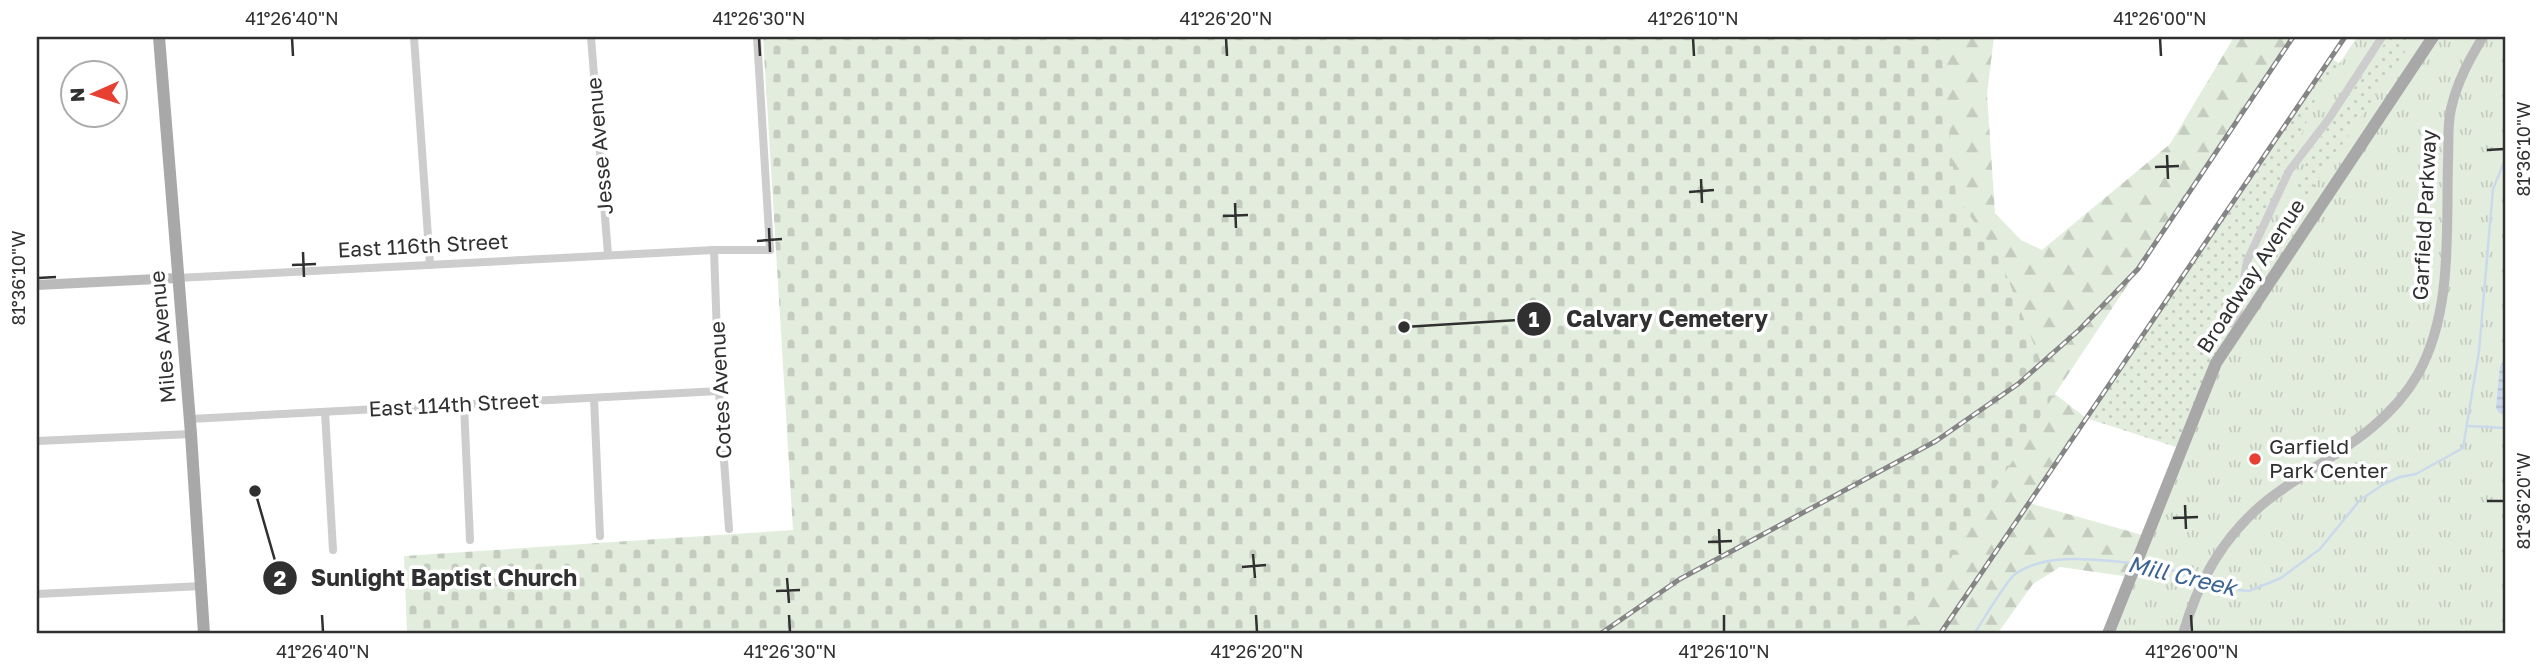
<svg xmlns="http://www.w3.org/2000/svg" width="2543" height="671" font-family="'Golos Text',sans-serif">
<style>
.grass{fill:url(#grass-dots)}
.forest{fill:url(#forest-firs)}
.cemetery{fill:url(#cemetery-stones)}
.park{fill:url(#park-tufts)}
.water{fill:url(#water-rules)}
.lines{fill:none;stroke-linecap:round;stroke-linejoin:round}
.stream{stroke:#cadaec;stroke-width:2.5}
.street{stroke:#cdcdcd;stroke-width:8}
.secondary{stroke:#bababa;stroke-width:10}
.primary{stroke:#a8a8a8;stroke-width:12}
.rail-casing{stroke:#858585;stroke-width:5}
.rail{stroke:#fff;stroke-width:2.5;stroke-dasharray:8;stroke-linecap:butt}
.ticks{fill:none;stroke:#303030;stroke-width:2.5}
.poi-dot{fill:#e74032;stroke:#fff;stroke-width:2.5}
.labels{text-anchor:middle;stroke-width:7;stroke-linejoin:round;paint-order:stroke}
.street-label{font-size:21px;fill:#303030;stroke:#fff}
.poi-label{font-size:21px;fill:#303030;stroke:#fff;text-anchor:start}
.water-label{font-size:23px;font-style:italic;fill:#3c6493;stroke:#fff}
.leader{fill:none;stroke:#303030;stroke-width:2.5}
.callout-dot{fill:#303030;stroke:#fff;stroke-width:2.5}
.mark-label{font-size:21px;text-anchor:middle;font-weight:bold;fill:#fff}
.callout-label{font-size:23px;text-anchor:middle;font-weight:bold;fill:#303030;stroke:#fff;stroke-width:7;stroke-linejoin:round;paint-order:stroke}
.neatline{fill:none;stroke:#303030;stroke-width:2.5}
.ticks-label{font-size:18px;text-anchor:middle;fill:#303030}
</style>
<defs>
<pattern id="grass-dots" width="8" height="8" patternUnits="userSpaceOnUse" patternTransform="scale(1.75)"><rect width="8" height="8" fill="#e3edde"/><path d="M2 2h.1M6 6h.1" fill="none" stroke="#c3ccbf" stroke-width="1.8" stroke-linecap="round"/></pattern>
<pattern id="forest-firs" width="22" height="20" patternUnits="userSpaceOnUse" patternTransform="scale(1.75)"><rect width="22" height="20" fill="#e3edde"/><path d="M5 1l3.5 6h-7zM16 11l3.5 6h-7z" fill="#c3ccbf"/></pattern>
<pattern id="cemetery-stones" width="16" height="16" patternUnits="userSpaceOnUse" patternTransform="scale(1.75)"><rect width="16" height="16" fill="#e3edde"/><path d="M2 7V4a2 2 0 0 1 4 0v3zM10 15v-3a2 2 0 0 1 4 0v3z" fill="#c3ccbf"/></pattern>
<pattern id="park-tufts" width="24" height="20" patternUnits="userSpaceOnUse" patternTransform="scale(1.75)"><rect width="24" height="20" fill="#e3edde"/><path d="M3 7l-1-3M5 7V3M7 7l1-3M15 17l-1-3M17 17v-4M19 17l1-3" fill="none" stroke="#c3ccbf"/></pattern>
<pattern id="water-rules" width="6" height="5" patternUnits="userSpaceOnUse" patternTransform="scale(1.75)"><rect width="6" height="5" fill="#cadaec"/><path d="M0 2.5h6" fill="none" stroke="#aebbcb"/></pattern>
</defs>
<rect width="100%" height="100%" fill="#fff"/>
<polygon class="grass" points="2382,37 2506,37 2182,449 2086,418 2331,58 2357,75"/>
<polygon class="forest" points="1923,37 1994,37 1987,94 1995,213 2021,240 2042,250 2170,144 2234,37 2293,37 2055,394 2086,418 2029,503 2146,536 2130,577 2060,567 2033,584 1997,634 1761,634 1936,212"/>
<polygon class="cemetery" points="763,37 1940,37 1956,196 2000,259 2054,395 1903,634 407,634 404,556 793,530"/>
<polygon class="park" points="2357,37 2389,37 2310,153 2276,242 2415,37 2506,37 2506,634 2107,634 2315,100"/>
<polygon class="water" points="2506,357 2506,416 2499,413 2496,408 2500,366"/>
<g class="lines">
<g class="stream">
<polyline points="2468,426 2506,428"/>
<polyline points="2139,564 2160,566 2200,580"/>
<polyline points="2207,582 2228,589 2249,591 2281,578 2320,549 2360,500 2384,484 2400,477 2416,474 2463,448 2479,351 2493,189 2505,160"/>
<path d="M1974,634c8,-12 31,-51 40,-59 32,-24 83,-15 119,-12"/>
</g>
<g class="street">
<polyline points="414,37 430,265"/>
<polyline points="591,37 608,255"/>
<polyline points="714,250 719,391 729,529"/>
<polyline points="177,278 714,250 770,250 757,37"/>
<polyline points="2235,332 2247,261 2289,171 2328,120 2382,37"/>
<polyline points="594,398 600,536"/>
<polyline points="464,405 470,540"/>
<polyline points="325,412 333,550"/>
<polyline points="190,419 719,391"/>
<polyline points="37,441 191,434"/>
<polyline points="37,594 202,586"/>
</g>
<g class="secondary">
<polyline points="37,285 177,278"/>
<path d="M2183,634c15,-53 41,-100 86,-135 52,-40 115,-65 149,-125 35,-63 28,-143 30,-212 1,-17 -1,-37 3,-53 6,-27 18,-49 32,-72"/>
</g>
<g class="primary">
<polyline points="159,37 191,434 204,634"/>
<polyline points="2108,634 2216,363 2433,37"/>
</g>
<defs>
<g id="rail">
<polyline points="1600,634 1680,579 1936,441 2018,384 2079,330 2138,269 2293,37"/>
<polyline points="1940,634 2345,37"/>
</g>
</defs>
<use href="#rail" class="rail-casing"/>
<use href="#rail" class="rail"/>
</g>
<path class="ticks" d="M292,38l1,18M759,38l1,18M1226,38l1,18M1693,38l1,18M2160,38l1,18M2487,150l17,-1M2167,155l1,24M2155,167l24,-1M1701,179l1,24M1689,192l25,-2M1235,203l1,25M1223,216l25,-1M769,228l1,24M757,241l25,-2M303,252l1,25M292,265l24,-1M38,278l18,-1M2487,501h17M2185,505l1,24M2173,518l25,-1M1719,529l1,25M1708,542l24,-1M1253,554l2,24M1242,567l24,-2M787,578l2,25M776,591l24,-1M322,615l1,17M789,615l1,17M1256,615l1,17M1724,615v17M2191,615l1,17"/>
<circle class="poi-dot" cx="2255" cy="459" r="7"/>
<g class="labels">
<g class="street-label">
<text transform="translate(600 146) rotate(-95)" y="7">Jesse Avenue</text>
<text transform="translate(2425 215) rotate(-87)" y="7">Garfield Parkway</text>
<text transform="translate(423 246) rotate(-3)" y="7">East 116th Street</text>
<text transform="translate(2251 276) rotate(-57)" y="7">Broadway Avenue</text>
<text transform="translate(163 337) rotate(-95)" y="7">Miles Avenue</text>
<text transform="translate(721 390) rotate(-93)" y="7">Cotes Avenue</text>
<text transform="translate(454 405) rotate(-3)" y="7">East 114th Street</text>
</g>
<g class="poi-label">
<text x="2269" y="454">Garfield<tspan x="2269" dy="24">Park Center</tspan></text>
</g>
<g class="water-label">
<text transform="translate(2182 576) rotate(13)" y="8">Mill Creek</text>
</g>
</g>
<path class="leader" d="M1404 327L1534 319M255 491L280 578"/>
<g class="callout-dot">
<circle cx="1404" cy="327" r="7"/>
<circle cx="255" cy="491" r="7"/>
<circle cx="1534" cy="319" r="18"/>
<circle cx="280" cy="578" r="18"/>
</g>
<g class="mark-label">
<text x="1534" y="327">1</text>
<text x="280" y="586">2</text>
</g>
<g class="callout-label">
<text x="1667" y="327">Calvary Cemetery</text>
<text x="444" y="586">Sunlight Baptist Church</text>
</g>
<rect width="2543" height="671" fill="none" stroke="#ffffff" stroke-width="77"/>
<g transform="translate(94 94) rotate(267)"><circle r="33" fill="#ffffff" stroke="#acacac" stroke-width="2"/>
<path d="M0-5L12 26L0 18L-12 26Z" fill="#e74032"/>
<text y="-10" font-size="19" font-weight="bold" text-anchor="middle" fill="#303030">N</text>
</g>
<rect x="38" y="38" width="2466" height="594" class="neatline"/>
<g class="ticks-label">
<text x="292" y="25">41°26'40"N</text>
<text x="759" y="25">41°26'30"N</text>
<text x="1226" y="25">41°26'20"N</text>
<text x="1693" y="25">41°26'10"N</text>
<text x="2160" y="25">41°26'00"N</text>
<text transform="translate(2524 149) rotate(-90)" y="6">81°36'10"W</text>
<text transform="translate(19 278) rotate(-90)" y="6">81°36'10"W</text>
<text transform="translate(2524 501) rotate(-90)" y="6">81°36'20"W</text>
<text x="323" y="658">41°26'40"N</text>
<text x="790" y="658">41°26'30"N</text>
<text x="1257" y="658">41°26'20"N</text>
<text x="1724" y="658">41°26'10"N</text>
<text x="2192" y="658">41°26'00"N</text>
</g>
</svg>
